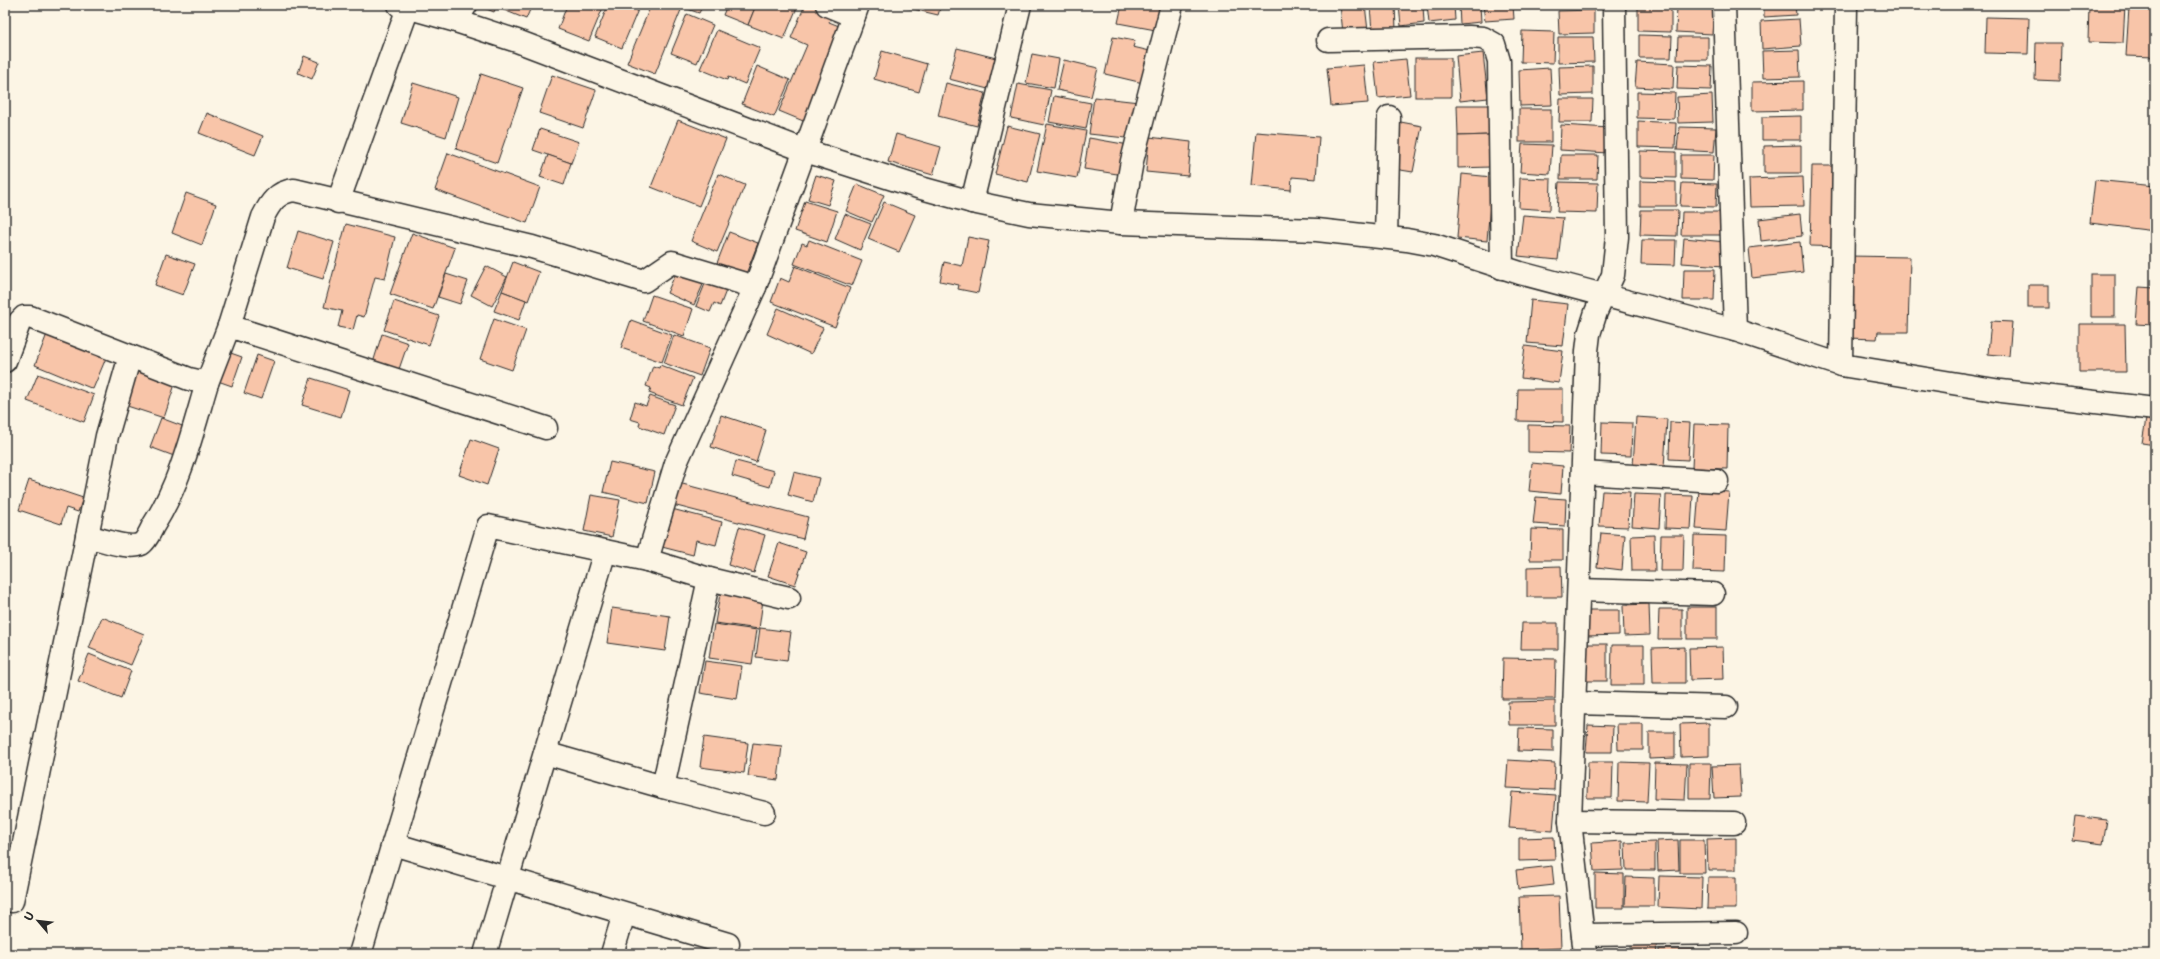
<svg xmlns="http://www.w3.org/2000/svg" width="2160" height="959" font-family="'Playpen Sans',sans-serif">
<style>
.building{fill:#f8c5a9;stroke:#2b2b2b}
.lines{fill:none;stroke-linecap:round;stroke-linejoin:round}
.minor-casing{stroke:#2b2b2b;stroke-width:25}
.tertiary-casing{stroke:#2b2b2b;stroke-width:25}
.minor{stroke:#fcf5e5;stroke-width:22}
.tertiary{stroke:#fcf5e5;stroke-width:22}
</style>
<rect width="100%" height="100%" fill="#fcf5e5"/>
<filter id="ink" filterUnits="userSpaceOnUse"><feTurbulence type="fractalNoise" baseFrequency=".025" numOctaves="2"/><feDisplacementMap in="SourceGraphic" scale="8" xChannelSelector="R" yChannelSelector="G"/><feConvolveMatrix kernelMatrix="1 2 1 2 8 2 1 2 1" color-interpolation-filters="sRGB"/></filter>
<g filter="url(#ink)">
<g class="building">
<polygon points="480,5 497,5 494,12 479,6"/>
<polygon points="500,5 532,5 526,19 499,8"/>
<polygon points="567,5 604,5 589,41 558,29"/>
<polygon points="608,5 640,5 622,48 595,37"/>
<polygon points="651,5 668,5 681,10 655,74 627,63"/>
<polygon points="676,5 703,5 699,13"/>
<polygon points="727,5 756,5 748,25 723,15"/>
<polygon points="756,5 798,5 784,39 748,25"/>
<polygon points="805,5 815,5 833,13 829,22 844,28 808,123 779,111 807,45 791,38"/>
<polygon points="896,5 941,5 938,15"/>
<polygon points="1122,5 1166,5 1161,31 1118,23"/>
<polygon points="1340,5 1365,5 1368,31 1343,33"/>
<polygon points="1370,5 1395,5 1396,30 1372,32"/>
<polygon points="1399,5 1423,5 1424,23 1401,26"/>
<polygon points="1427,5 1454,5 1455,20 1429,23"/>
<polygon points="1459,5 1480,5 1481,22 1460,24"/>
<polygon points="1483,5 1513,5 1514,19 1485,21"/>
<polygon points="1526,5 1553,5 1554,7 1526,9"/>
<rect x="1558" y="5" width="47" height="2"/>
<polygon points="1764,5 1795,5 1796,15 1764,17"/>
<polygon points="2089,5 2125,5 2123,43 2088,42"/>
<polygon points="1677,6 1714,7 1712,34 1676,32"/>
<polygon points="1638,7 1671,7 1671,32 1638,31"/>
<polygon points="2129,7 2155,8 2155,57 2126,56"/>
<polygon points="1594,10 1594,33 1559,34 1558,11"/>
<polygon points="687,14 713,25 697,63 671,53"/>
<polygon points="1986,17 2029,18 2028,54 1985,53"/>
<polygon points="1799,19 1801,46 1762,49 1761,21"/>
<polygon points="717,30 760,48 745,84 728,77 727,80 700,69"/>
<polygon points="1522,31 1554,32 1553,63 1521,62"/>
<polygon points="1639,35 1672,36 1671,58 1639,58"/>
<polygon points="1113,37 1135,41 1133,47 1150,51 1143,83 1105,74"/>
<polygon points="1558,37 1593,37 1594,62 1558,63"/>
<polygon points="1678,37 1708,37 1708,60 1677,60"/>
<polygon points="2036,43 2061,43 2060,81 2035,80"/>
<polygon points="957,48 996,58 988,89 949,79"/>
<polygon points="1799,50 1800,77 1763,78 1762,51"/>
<polygon points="882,51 927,64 919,92 874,79"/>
<polygon points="1483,53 1488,98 1460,101 1456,56"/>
<polygon points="1032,54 1059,59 1054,88 1026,83"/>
<polygon points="304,56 319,62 312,79 298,73"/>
<rect x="1415" y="58" width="36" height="39"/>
<polygon points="1406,59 1410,95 1378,98 1374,62"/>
<polygon points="1064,60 1098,68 1091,97 1057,90"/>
<polygon points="1637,62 1674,64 1673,89 1635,87"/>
<polygon points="1364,65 1368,103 1331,106 1327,68"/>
<polygon points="1678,65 1712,66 1711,90 1677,89"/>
<polygon points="757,66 790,80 774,117 742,104"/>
<polygon points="1593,66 1593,94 1560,95 1559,67"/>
<polygon points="1550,68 1552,105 1520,106 1519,70"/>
<polygon points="481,74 523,88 497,163 456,149"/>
<polygon points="552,75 596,90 583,128 539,113"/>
<polygon points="1803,81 1803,110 1752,111 1752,82"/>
<polygon points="413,83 458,97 446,137 401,123"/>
<polygon points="946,83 985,93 977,126 938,116"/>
<polygon points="1018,84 1051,90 1044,125 1011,118"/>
<polygon points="1637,92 1675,93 1674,119 1637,118"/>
<polygon points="1712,95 1713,122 1678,123 1677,97"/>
<polygon points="1054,96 1091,103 1086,129 1049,122"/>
<polygon points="1094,97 1139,102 1135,139 1089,134"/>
<polygon points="1560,99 1593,99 1592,122 1559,122"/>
<polygon points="1457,105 1489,105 1490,135 1458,136"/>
<rect x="1519" y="109" width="32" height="33"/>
<polygon points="207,113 263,136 255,155 199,133"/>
<polygon points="1801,116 1801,140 1762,140 1762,117"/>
<polygon points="678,120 726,139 699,206 651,187"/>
<polygon points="1390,120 1422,126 1413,172 1382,167"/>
<polygon points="1638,121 1676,123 1675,148 1638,147"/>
<polygon points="1047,124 1086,131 1077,178 1037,171"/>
<polygon points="1561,125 1609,128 1608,153 1560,150"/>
<polygon points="1007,126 1040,134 1028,182 995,174"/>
<polygon points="1679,127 1716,128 1714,152 1677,150"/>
<polygon points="540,129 579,142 571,163 533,150"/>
<polygon points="1256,132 1319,137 1316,179 1292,177 1291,190 1251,186"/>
<polygon points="896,134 941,147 933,175 888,162"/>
<polygon points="1490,135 1490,167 1458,168 1458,136"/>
<polygon points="1149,137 1191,142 1188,176 1146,172"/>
<polygon points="1089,138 1129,145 1124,175 1084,169"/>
<polygon points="1522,144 1552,145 1550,174 1520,172"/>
<polygon points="1801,145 1801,173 1764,173 1764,146"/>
<polygon points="1640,151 1676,152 1676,178 1640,177"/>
<polygon points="448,153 540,187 527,223 435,190"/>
<polygon points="548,155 571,163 564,185 540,177"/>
<polygon points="1561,155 1598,155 1597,179 1560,179"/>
<polygon points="1681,155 1714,155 1713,180 1681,179"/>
<polygon points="1812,166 1848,166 1846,247 1810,246"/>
<polygon points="718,174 745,185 717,252 691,241"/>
<polygon points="1462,174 1492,177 1487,241 1457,238"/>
<polygon points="816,175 836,181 828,205 808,199"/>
<polygon points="1803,177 1804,206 1750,207 1749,179"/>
<polygon points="1520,178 1551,179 1550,210 1519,208"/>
<polygon points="2095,180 2155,186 2155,231 2090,223"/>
<polygon points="1640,181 1676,182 1676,206 1640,206"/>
<polygon points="1559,182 1598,183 1597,213 1557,212"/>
<polygon points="1682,183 1717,184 1716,207 1680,206"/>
<polygon points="857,184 884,195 872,222 846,211"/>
<polygon points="186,193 216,204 202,245 172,233"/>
<polygon points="805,201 837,211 827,242 795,231"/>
<polygon points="884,202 915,215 899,252 868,239"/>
<polygon points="1641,210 1678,210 1677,236 1640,235"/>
<polygon points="1682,212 1725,212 1724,235 1681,235"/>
<polygon points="845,214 871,224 860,250 835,239"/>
<polygon points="1800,214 1802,236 1761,241 1759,219"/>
<polygon points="1523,215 1563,218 1558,260 1518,256"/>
<polygon points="346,224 395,237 385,279 375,277 364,317 357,315 353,330 338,327 342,311 324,307"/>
<polygon points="298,231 334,242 323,279 287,268"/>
<polygon points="729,232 758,243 746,274 717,263"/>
<polygon points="412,233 455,248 433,309 390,294"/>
<polygon points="968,237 989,241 978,293 958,289 959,285 940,281 944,262 962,266"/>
<polygon points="1684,238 1726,242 1724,266 1682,263"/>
<polygon points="809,240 862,261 852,286 794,264 802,243 807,245"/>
<polygon points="1642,240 1676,240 1675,265 1641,264"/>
<polygon points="1800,242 1803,272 1752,278 1749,248"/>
<polygon points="166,254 195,264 183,295 155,285"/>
<polygon points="1848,256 1910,257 1908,332 1878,332 1877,339 1846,338"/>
<polygon points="513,262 539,272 528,301 502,291"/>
<polygon points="486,266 507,277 492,306 471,295"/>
<polygon points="795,266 850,288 835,327 771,302 780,278 789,282"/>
<polygon points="678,268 705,280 694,305 667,293"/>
<polygon points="1684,269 1715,269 1714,300 1683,300"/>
<polygon points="446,274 468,281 460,304 438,297"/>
<rect x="2091" y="274" width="24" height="43"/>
<polygon points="707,279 727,288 720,306 714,303 710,312 696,306"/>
<rect x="2028" y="285" width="21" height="23"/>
<polygon points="2139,287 2155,288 2155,325 2136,324"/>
<polygon points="502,291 526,300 519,320 494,311"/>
<polygon points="652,295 693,309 684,336 643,321"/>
<polygon points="1531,300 1568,304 1563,346 1527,343"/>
<polygon points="394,301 439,316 429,345 384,330"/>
<polygon points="778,308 823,328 811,354 767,334"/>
<polygon points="494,319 526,330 512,370 480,359"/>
<polygon points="631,320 672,335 662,362 621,348"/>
<polygon points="1991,321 2012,322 2009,356 1988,354"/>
<polygon points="2079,324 2125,324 2126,372 2079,372"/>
<polygon points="47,334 106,358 93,389 35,365"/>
<polygon points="382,334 408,343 397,375 372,366"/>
<polygon points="674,335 710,348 700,376 664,363"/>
<polygon points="1525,346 1563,351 1559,383 1521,378"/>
<polygon points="225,351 242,357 232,386 215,380"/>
<polygon points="257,355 274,361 261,399 244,393"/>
<polygon points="660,365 693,378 682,405 649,393 651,388 646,386 653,366 659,368"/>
<polygon points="130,366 176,381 164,418 118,403"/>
<polygon points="38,374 94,395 84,422 27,401"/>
<polygon points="311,378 349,390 341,417 302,405"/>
<polygon points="1518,389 1563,389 1563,422 1517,421"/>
<polygon points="650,396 675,405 664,435 639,426 640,422 630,419 635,402 646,406"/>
<polygon points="721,415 766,430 756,462 711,447"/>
<polygon points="1636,417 1667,419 1664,468 1633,466"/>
<polygon points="161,418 185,427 174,456 150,447"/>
<polygon points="2146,419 2155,420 2155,445 2142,443"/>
<polygon points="1602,422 1632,423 1631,456 1601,455"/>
<polygon points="1670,422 1690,423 1688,460 1669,459"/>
<polygon points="1694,424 1728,425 1727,469 1692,468"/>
<polygon points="1528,425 1570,426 1569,453 1528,452"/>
<polygon points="471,439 499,449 487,485 459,475"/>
<polygon points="736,461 774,471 770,487 732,476"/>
<polygon points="610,462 655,472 648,503 603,492"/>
<polygon points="1532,463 1563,466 1561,494 1529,491"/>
<polygon points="794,472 819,478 813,502 788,495"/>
<polygon points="29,480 83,498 78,512 66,508 61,524 19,510"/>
<polygon points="675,482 808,517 803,539 669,504"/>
<polygon points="1699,490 1729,492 1726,531 1696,529"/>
<polygon points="1602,491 1630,492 1628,527 1599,526"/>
<polygon points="1634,494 1661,495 1659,528 1632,526"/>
<polygon points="591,495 620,500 612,537 584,531"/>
<polygon points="1666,495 1693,496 1691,529 1665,528"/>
<polygon points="1536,497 1566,499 1565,526 1533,524"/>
<polygon points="668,508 722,522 716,545 696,540 693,555 658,546"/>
<polygon points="739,527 765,535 754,573 728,565"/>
<polygon points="1531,529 1563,530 1563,560 1530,560"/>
<polygon points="1601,533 1625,535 1622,570 1597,567"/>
<polygon points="1654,535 1655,571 1632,571 1631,536"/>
<polygon points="1661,535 1684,535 1683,571 1660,571"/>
<polygon points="1694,535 1726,536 1725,572 1693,571"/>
<polygon points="779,543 806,552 795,585 768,576"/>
<polygon points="1561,566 1562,597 1527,597 1527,567"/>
<polygon points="720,594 763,600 759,629 715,623"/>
<polygon points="1649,604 1650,635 1624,636 1623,605"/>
<rect x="1687" y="607" width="30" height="32"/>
<polygon points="612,608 670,616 665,651 607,643"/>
<polygon points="1659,609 1682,609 1682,639 1658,639"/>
<polygon points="1587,610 1619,610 1619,635 1587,636"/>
<polygon points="102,617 144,634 131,665 89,648"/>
<polygon points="1522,623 1558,623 1558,649 1521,649"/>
<polygon points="714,624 757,630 752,664 709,658"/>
<polygon points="760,628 791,632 787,661 756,657"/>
<rect x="1583" y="644" width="24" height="37"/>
<polygon points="1612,645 1644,645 1644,685 1611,685"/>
<polygon points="1685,647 1685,683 1653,683 1652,648"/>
<polygon points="1723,647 1724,679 1690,680 1689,648"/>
<polygon points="89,654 131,671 121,698 78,681"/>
<polygon points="1503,658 1556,659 1555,699 1502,699"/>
<polygon points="705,661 742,666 737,699 700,693"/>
<polygon points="1555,701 1555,725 1509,725 1508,702"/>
<polygon points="1709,723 1709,756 1681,757 1680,724"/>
<polygon points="1617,724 1643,724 1643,750 1618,750"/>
<polygon points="1588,725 1613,726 1612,752 1586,752"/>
<polygon points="1519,728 1553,729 1553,752 1518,751"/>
<polygon points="1649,732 1675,732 1675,758 1649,759"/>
<polygon points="704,737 748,743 744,773 700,767"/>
<polygon points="753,743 782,746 778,780 748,776"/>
<polygon points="1508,760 1555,763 1554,790 1506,788"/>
<polygon points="1588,762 1613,762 1612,798 1587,798"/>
<polygon points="1619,762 1649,763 1647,802 1618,801"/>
<polygon points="1655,763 1687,764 1685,800 1654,799"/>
<polygon points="1689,763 1711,763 1710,799 1689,799"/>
<polygon points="1739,765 1741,797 1714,798 1712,766"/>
<polygon points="1512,792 1556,795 1553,831 1509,828"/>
<polygon points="2075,816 2107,820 2103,844 2072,840"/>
<polygon points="1554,837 1555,860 1519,861 1519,838"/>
<polygon points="1736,838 1736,870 1708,870 1707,839"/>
<polygon points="1678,840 1679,870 1658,871 1657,841"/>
<polygon points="1680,840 1704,840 1705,873 1680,873"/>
<polygon points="1622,841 1623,870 1594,871 1592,843"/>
<polygon points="1655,842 1655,870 1626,870 1625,843"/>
<polygon points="1552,866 1554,885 1518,889 1516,870"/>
<polygon points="1595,873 1624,874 1624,908 1595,908"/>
<polygon points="1659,876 1702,877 1701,909 1658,907"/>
<polygon points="1626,877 1654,878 1654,906 1625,906"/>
<polygon points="1708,877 1736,877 1736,909 1707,909"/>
<polygon points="1559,896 1561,948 1521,950 1519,897"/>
<polygon points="1631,945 1656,945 1657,954 1631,954"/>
<rect x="1659" y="949" width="35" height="5"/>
<rect x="1602" y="950" width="27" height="4"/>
</g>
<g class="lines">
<defs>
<g id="minor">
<polyline points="827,5 854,16"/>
<polyline points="1724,5 1735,330"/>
<polyline points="456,21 466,5"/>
<polyline points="1328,40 1469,37 1483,38 1494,44 1499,61 1502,268"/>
<polyline points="338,202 408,8"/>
<polyline points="972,202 1020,5"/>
<polyline points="1121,223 1132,161 1172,5"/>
<polyline points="1386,237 1389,117"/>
<polyline points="229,326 546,428"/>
<path d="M5,361l15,-40 4,-4h6l159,62 18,4 22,-57 34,-109c7,-14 14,-25 31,-27l238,57 112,34 28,-19 83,25"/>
<polyline points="1841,365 1846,5"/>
<polyline points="1583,473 1717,481"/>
<polyline points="87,536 107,436 130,356"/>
<polyline points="1579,590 1713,594"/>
<polyline points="789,598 709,579 647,560 676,463 755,287 858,5"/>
<polyline points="1574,703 1726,707"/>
<polyline points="545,753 663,787 764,813"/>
<polyline points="663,787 709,579"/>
<polyline points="1570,821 1734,823"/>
<polyline points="393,844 728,944 725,954"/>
<path d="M12,901l75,-365c13,3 42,14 54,8 5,-3 9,-12 12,-18 28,-44 39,-93 54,-143"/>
<polyline points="1583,935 1736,933"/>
<polyline points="360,954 488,526 647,560"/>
<polyline points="485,954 605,551"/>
<polyline points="612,954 624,914"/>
<polyline points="1585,954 1570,821 1587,351 1589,334 1596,312 1613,275 1617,237 1614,5"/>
</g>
<polyline id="tertiary" points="399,5 456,21 517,41 806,151 921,188 972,202 1029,214 1121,223 1317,230 1407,240 1434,245 1520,273 1735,330 1841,365 2001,391 2155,409"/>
</defs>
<use href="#minor" class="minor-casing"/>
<use href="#tertiary" class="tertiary-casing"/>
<use href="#minor" class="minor"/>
<use href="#tertiary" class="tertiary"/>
</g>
</g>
<rect width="2160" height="959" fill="none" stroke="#fcf5e5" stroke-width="20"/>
<rect x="10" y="10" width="2140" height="939" fill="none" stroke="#2b2b2b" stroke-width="1.5" filter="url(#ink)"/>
<g transform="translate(38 921) rotate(298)" stroke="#fcf5e5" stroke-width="3" paint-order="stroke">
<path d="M0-3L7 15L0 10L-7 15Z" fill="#2b2b2b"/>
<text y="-6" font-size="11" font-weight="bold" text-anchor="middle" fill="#2b2b2b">U</text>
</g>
</svg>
